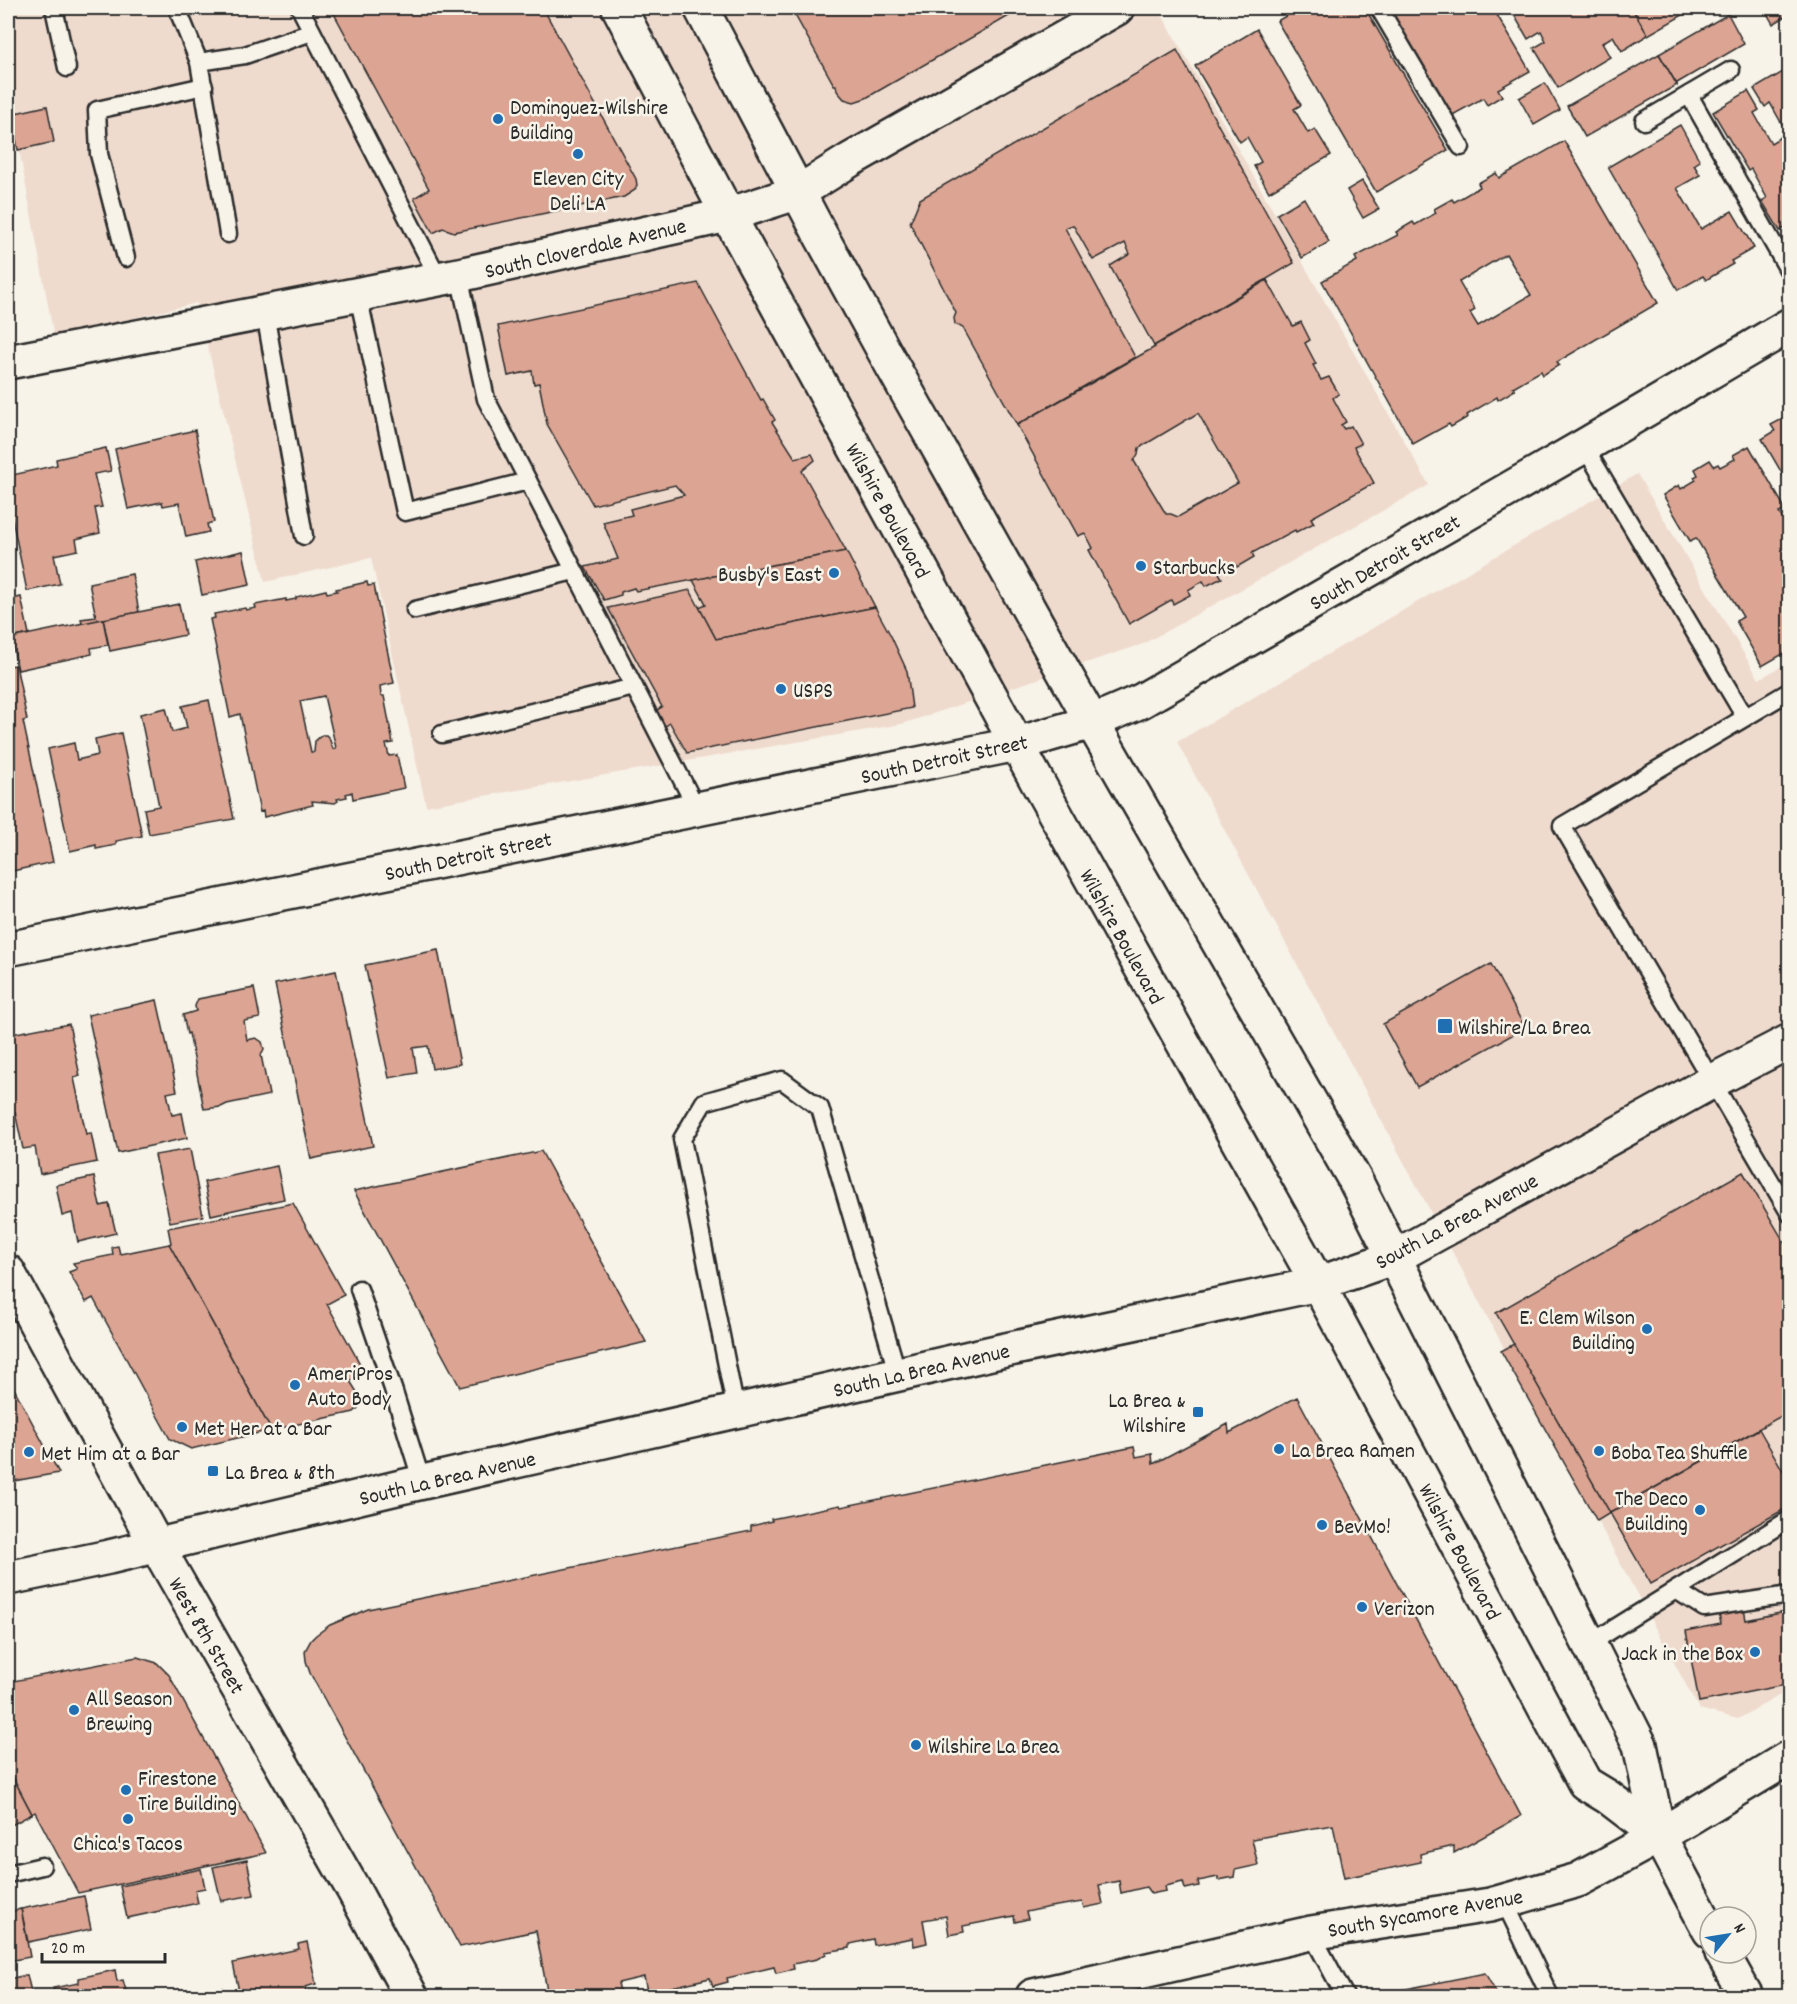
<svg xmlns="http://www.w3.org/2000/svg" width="1797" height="2004" font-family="Dekko,sans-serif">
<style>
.built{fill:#efdbce}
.building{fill:#dba493;stroke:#2b2b2b;stroke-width:1.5;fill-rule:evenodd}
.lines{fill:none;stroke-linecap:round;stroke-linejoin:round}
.lane-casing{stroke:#2b2b2b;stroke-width:21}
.street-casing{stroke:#2b2b2b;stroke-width:38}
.secondary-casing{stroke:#2b2b2b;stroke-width:38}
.primary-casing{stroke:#2b2b2b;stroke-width:38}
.lane{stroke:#f7f3e8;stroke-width:16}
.street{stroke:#f7f3e8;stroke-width:33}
.secondary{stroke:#f7f3e8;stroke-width:33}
.primary{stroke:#f7f3e8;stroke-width:33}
.poi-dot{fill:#1f6fb2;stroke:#f7f3e8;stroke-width:2}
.labels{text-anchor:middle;stroke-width:5;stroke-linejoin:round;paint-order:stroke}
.poi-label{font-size:22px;fill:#2b2b2b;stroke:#f7f3e8;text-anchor:start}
.street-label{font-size:22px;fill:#2b2b2b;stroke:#f7f3e8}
</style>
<rect width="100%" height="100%" fill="#f7f3e8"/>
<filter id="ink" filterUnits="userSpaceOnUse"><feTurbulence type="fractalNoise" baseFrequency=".0167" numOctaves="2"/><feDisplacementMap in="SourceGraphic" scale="12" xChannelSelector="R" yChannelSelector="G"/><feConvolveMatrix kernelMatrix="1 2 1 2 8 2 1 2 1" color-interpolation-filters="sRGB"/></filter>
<g filter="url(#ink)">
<g class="built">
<polygon points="8,8 1158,8 1429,485 1143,644 902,724 426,806 371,558 265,582 197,303 54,337 8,90"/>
<polygon points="1637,474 1759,679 1789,662 1789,1690 1738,1719 1699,1709 1177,742"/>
</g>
<g class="building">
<polygon points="331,8 543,8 636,179 637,185 635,190 624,197 454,232 443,228 433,233 414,198 429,189"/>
<polygon points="791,8 1023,8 866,98 854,102 844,99 837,91 836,85 834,85"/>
<polygon points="1300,8 1365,8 1448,150 1376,192 1277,21"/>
<polygon points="1388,8 1493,8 1530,71 1498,89 1502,96 1487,105 1483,98 1451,116"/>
<polygon points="1510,8 1632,8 1648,35 1622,51 1613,36 1602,43 1610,57 1558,88 1534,48 1546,41 1541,31 1528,39"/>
<polygon points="1632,8 1695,8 1648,35"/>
<polygon points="1764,8 1790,8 1790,14 1773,24"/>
<polygon points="1728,14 1744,44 1677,83 1677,85 1659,54"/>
<polygon points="1257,29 1301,105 1294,109 1308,133 1315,129 1331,155 1269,192 1254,166 1261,162 1247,137 1240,142 1195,66"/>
<polygon points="1177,50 1294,263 1154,346 1110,266 1130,254 1125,243 1093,260 1073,225 1065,228 1135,357 1017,425 963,328 955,324 954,318 956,313 910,223 920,199"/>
<polygon points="1659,54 1677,85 1585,137 1567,106"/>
<polygon points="1788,69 1790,72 1790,225 1780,231 1762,201 1767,198 1751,169 1748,171 1713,112 1748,91 1759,110 1754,113 1771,143 1787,133 1770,103 1765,107 1754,89"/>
<polygon points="1545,83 1560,110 1534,125 1519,98"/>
<polygon points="47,106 54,142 18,150 11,114"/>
<polygon points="1680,125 1700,161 1694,165 1700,175 1677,188 1701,229 1732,211 1754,248 1731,261 1733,264 1706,280 1703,276 1678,290 1608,167"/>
<path d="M1564,141l94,162 -101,59 2,3 -16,10 -2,-4 -28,16 2,3 -17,10 -1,-3 -30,18 1,2 -17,10 -2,-3 -36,20 -91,-163 35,-20 -2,-4 43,-22 -2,-3 17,-10 2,3 21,-12 -2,-4 18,-10 2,3 26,-15 -2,-4 18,-10 3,5zM1506,254l25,41 -53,31 -8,-13 5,-3 -16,-28z"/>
<polygon points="1362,181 1379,209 1363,218 1347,190"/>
<polygon points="1304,198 1329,242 1302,258 1277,214"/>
<path d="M1267,280l26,46 8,-4 9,18 -5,3 11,21 -3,1 8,15 8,-3 10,17 -6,4 13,24 -5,3 3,4 7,-3 10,18 -7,3 20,36 -63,35 3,5 -18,9 -1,-2 -43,23 2,4 -17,10 -2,-3 -16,9 3,5 -16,8 -3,-5 -15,9 2,5 -17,9 -2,-4 -42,24 -40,-74 4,-2 -8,-15 -7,3 -61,-111 138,-78 -1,-1zM1198,413l40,70 -60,34 -7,-3h-5l-32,-53 4,-7 1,-6z"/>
<polygon points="698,283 761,400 763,399 775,420 772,422 795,458 812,454 815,460 802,471 846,551 636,591 634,588 621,592 621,595 604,600 585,567 618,559 603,522 632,515 630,509 684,495 675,485 593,505 547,424 539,383 534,384 532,371 508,376 498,326"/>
<polygon points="1790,415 1790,487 1762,439 1775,431 1771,425"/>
<polygon points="195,430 214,522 207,524 209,532 186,537 179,503 163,506 162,502 128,509 115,449"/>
<polygon points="1749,446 1786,510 1779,513 1790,530 1790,650 1762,666 1736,621 1743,617 1696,538 1690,541 1663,495 1679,485 1681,489 1696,480 1694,477 1698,475 1695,469 1710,460 1714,466 1718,464 1720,467 1735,459 1733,455"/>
<polygon points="106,448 111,471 94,474 102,507 95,508 100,533 76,539 78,550 54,555 60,584 27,591 8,499 8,476 57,465 56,459"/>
<polygon points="243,551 250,585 202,595 195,562"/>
<polygon points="846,551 875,607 716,639 699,607 706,604 693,580"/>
<polygon points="132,574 139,612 82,624 81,619 96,617 89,583"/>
<path d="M367,582l1,4 6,-1 20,98 -14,3 1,10h3l9,47 -7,1 3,12 8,-1 7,33 -51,11 -1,-7 -6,2 1,3 -10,2 1,2 -3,2 -23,-2 1,4 -49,12 -1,-6 -3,1 -20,-98 -10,3 -20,-98 5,-1 -1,-4 31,-6 1,2 10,-2 -1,-3 31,-6v2l10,-2v-2l30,-7 1,3 10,-2 -1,-2zM324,696l12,52 -3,1 -4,-11 -3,-3h-4l-7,6 -1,11h-3l-11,-51z"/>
<polygon points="690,590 716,639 875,607 891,636 907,671 912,708 687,753 670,723 664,727 655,711 662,707 608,608"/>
<polygon points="21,597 29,634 11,638 10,635 8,636 8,600"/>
<polygon points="179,604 185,635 110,651 103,619"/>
<polygon points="103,619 108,645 91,648 92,654 18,670 11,638"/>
<polygon points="16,665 27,720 23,721 53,862 8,872 8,666"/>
<polygon points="209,700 234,819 149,834 144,809 159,806 140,714 166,708 172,732 187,728 182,706"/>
<polygon points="121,733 142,836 116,841 116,845 96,849 96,845 70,851 48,749 74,743 77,760 98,755 95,739"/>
<polygon points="438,950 460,1064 432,1069 428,1046 413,1048 417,1073 389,1078 365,965"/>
<polygon points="1491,964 1525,1028 1417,1087 1383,1024"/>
<polygon points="336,971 373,1146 311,1159 275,984"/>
<polygon points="254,988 260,1018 244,1021 247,1040 256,1038 262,1042 264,1049 261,1055 269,1095 227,1104 221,1107 204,1109 189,1033 187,1034 183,1015 196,1011 195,1006 198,999"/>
<polygon points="157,1000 177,1091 167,1093 172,1115 182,1113 187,1138 118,1153 88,1015"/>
<polygon points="69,1024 80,1076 74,1078 86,1134 91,1133 97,1162 40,1174 35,1147 23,1149 15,1112 8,1112 8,1037 12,1036 11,1034 47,1027 48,1028"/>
<polygon points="190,1149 203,1216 170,1222 155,1155"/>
<polygon points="541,1151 646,1342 460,1387 354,1191"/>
<polygon points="277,1166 284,1199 211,1215 204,1182"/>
<polygon points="1743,1172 1790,1252 1790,1411 1610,1513 1496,1313"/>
<polygon points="94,1177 100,1206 109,1204 116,1233 78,1242 72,1213 62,1216 56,1185"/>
<polygon points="293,1203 344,1295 327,1304 365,1373 350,1381 357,1392 360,1402 358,1408 354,1412 271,1430 169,1244 171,1243 168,1228"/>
<polygon points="169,1244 271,1430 191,1449 170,1439 93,1298 86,1302 69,1272 77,1269 73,1263 113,1255 112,1247 118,1246 120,1254"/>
<polygon points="1514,1344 1610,1513 1597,1521 1501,1351"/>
<polygon points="8,1377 59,1473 8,1482"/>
<polygon points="1297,1397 1521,1816 1454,1853 1454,1846 1420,1854 1421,1862 1344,1878 1333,1825 1314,1828 1252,1839 1258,1865 1235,1870 1234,1877 1218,1880 1218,1877 1198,1881 1199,1886 1185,1889 1183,1882 1165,1886 1166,1891 1151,1894 1146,1887 1121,1893 1119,1881 1099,1885 1103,1904 1084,1908 1082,1902 1050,1907 1026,1912 1028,1919 1015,1922 1014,1916 963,1926 964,1932 949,1935 946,1916 923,1920 927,1943 914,1946 913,1938 874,1945 873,1939 850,1944 850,1948 825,1952 826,1954 817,1959 793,1964 794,1969 776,1973 774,1967 727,1978 728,1982 713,1986 710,1978 663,1989 663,1995 657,1996 648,1996 644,1977 618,1983 621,1996 548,1996 536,1931 460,1947 310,1673 306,1661 305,1651 311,1640 316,1635 330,1625 368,1609 751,1531 751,1526 772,1521 771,1519 840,1505 841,1507 1134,1447 1136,1457 1152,1454 1153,1464 1228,1424 1229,1433"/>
<polygon points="1759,1429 1790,1483 1790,1506 1651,1584 1610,1513"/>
<polygon points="1744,1609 1746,1620 1790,1611 1790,1684 1699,1702 1686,1631 1721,1624 1719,1614"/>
<polygon points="137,1657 157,1663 169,1675 266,1853 78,1893 35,1812 32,1814 8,1768 8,1682"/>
<polygon points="8,1768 32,1814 8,1827"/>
<polygon points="1790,1827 1790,1843 1783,1831"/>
<polygon points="247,1860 254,1895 221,1901 213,1867"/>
<polygon points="201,1869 205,1888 195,1890 198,1903 127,1918 120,1886"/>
<polygon points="84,1896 91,1929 28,1942 21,1909"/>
<polygon points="21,1909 30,1957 8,1961 8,1912"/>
<polygon points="307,1942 316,1984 305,1987 307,1996 240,1996 233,1963 299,1949 298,1944"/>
<polygon points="115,1970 117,1981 123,1980 127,1994 124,1994 124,1996 55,1996 53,1988 79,1983 79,1978"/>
<polygon points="1485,1973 1498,1996 1376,1995"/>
<polygon points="27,1975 32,1996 8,1996 8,1979"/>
<polygon points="222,1988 224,1996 172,1996 195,1992 196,1993"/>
</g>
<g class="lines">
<defs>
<g id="lane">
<polyline points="54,8 67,68"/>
<polyline points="177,8 199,62 228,234"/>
<polyline points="300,8 439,279"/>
<polyline points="1379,8 1461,147"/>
<polyline points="199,62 245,55 312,32"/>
<polyline points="1689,95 1790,273"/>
<polyline points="1644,121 1731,70"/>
<polyline points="126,258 99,154 97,110 204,86"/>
<polyline points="459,275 486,399 697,809"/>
<polyline points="358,295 405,512 528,481"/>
<polyline points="265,313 304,536"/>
<polyline points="1584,446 1745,717"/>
<polyline points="415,610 574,571"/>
<polyline points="1790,691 1562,826 1790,1214"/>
<polyline points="442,734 634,687"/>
<polyline points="359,1289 393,1389 422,1482"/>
<polyline points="736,1411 682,1139 704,1102 782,1080 820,1108 898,1375"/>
<polyline points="1676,1590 1704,1608 1790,1595"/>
<polyline points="1589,1644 1790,1519"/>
<polyline points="8,1874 42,1866"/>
<polyline points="1504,1901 1550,1996"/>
<polyline points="1311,1933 1345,1996"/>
</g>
<g id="street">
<polyline points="8,362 459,275 728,215 799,192 850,160 1117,8"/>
<polyline points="8,949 1017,744 1092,722 1141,701 1584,446 1790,325"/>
<polyline points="1033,1996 1311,1933 1490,1905 1578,1880 1659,1836 1790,1757"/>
</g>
<polyline id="secondary" points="8,1272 157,1546 353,1889 411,1996"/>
<g id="primary">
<polyline points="619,8 728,215 1038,783 1318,1284 1585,1783 1608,1797 1659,1836"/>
<polyline points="701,8 820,234 884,351 1092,722 1355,1180 1640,1745 1659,1836 1710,1931"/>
<polyline points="8,1578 109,1557 401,1487 996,1352 1318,1284 1395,1257 1711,1082 1790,1041"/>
<polyline points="1722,1953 1746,1996"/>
</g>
</defs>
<use href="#lane" class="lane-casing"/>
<use href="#street" class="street-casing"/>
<use href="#secondary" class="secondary-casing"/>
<use href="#primary" class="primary-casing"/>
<use href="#lane" class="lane"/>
<use href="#street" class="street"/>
<use href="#secondary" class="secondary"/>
<use href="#primary" class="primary"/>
</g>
</g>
<g class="poi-dot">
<circle cx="498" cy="119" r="6"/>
<circle cx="578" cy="154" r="6"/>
<circle cx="1141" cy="566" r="6"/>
<circle cx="834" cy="573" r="6"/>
<circle cx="781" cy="689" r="6"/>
<rect x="1437" y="1018" width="16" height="16" rx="3"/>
<circle cx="1647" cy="1329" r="6"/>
<circle cx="295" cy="1385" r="6"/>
<rect x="1192" y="1406" width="12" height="12" rx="3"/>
<circle cx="182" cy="1427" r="6"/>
<circle cx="1279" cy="1449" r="6"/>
<circle cx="1599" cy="1451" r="6"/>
<circle cx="29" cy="1452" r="6"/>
<rect x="207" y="1465" width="12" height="12" rx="3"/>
<circle cx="1700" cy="1510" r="6"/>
<circle cx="1322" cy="1525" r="6"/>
<circle cx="1362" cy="1607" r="6"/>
<circle cx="1755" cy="1652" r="6"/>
<circle cx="74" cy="1710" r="6"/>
<circle cx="916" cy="1745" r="6"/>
<circle cx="126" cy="1790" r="6"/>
<circle cx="128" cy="1819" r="6"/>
</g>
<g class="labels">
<g class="poi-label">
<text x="510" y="114">Dominguez-Wilshire<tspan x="510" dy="25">Building</tspan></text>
<text x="578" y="185" text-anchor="middle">Eleven City<tspan x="578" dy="25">Deli LA</tspan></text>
<text x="1153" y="574">Starbucks</text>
<text x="822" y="581" text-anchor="end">Busby's East</text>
<text x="793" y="697">USPS</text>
<text x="1458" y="1034">Wilshire/La Brea</text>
<text x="1635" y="1324" text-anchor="end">E. Clem Wilson<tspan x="1635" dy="25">Building</tspan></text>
<text x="307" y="1380">AmeriPros<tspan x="307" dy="25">Auto Body</tspan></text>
<text x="1186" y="1407" text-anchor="end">La Brea &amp;<tspan x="1186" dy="25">Wilshire</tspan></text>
<text x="194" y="1435">Met Her at a Bar</text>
<text x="1291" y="1457">La Brea Ramen</text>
<text x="1611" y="1459">Boba Tea Shuffle</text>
<text x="41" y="1460">Met Him at a Bar</text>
<text x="225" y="1479">La Brea &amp; 8th</text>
<text x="1688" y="1505" text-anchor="end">The Deco<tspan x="1688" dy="25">Building</tspan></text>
<text x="1334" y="1533">BevMo!</text>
<text x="1374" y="1615">Verizon</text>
<text x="1743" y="1660" text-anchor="end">Jack in the Box</text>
<text x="86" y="1705">All Season<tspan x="86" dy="25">Brewing</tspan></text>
<text x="928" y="1753">Wilshire La Brea</text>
<text x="138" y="1785">Firestone<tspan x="138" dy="25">Tire Building</tspan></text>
<text x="128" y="1850" text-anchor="middle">Chica's Tacos</text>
</g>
<g class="street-label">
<text transform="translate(585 247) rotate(-13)" y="8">South Cloverdale Avenue</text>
<text transform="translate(889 510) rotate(61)" y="8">Wilshire Boulevard</text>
<text transform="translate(1384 561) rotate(-30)" y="8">South Detroit Street</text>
<text transform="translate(944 758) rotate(-12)" y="8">South Detroit Street</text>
<text transform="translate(468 855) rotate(-12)" y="8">South Detroit Street</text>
<text transform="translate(1123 936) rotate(61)" y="8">Wilshire Boulevard</text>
<text transform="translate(1456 1220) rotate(-28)" y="8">South La Brea Avenue</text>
<text transform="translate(921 1369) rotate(-13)" y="8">South La Brea Avenue</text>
<text transform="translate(447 1477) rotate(-13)" y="8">South La Brea Avenue</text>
<text transform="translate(1461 1551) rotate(62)" y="8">Wilshire Boulevard</text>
<text transform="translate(208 1635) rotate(60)" y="8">West 8th Street</text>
<text transform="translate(1425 1912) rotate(-10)" y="8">South Sycamore Avenue</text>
</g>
</g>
<rect width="1797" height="2004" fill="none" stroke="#f7f3e8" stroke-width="30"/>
<rect x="15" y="15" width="1767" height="1974" fill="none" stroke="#2b2b2b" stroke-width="2" filter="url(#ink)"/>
<g transform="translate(1728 1935) rotate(60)"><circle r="28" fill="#f7f3e8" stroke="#a5a39c" stroke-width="1.5"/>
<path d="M0-4.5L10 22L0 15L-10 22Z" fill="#1f6fb2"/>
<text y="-9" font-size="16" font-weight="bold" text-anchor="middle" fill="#2b2b2b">N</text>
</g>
<path d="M42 1953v9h123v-9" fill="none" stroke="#2b2b2b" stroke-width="3"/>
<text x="51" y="1953" font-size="18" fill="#2b2b2b" stroke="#f7f3e8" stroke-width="4.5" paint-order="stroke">20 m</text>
</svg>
